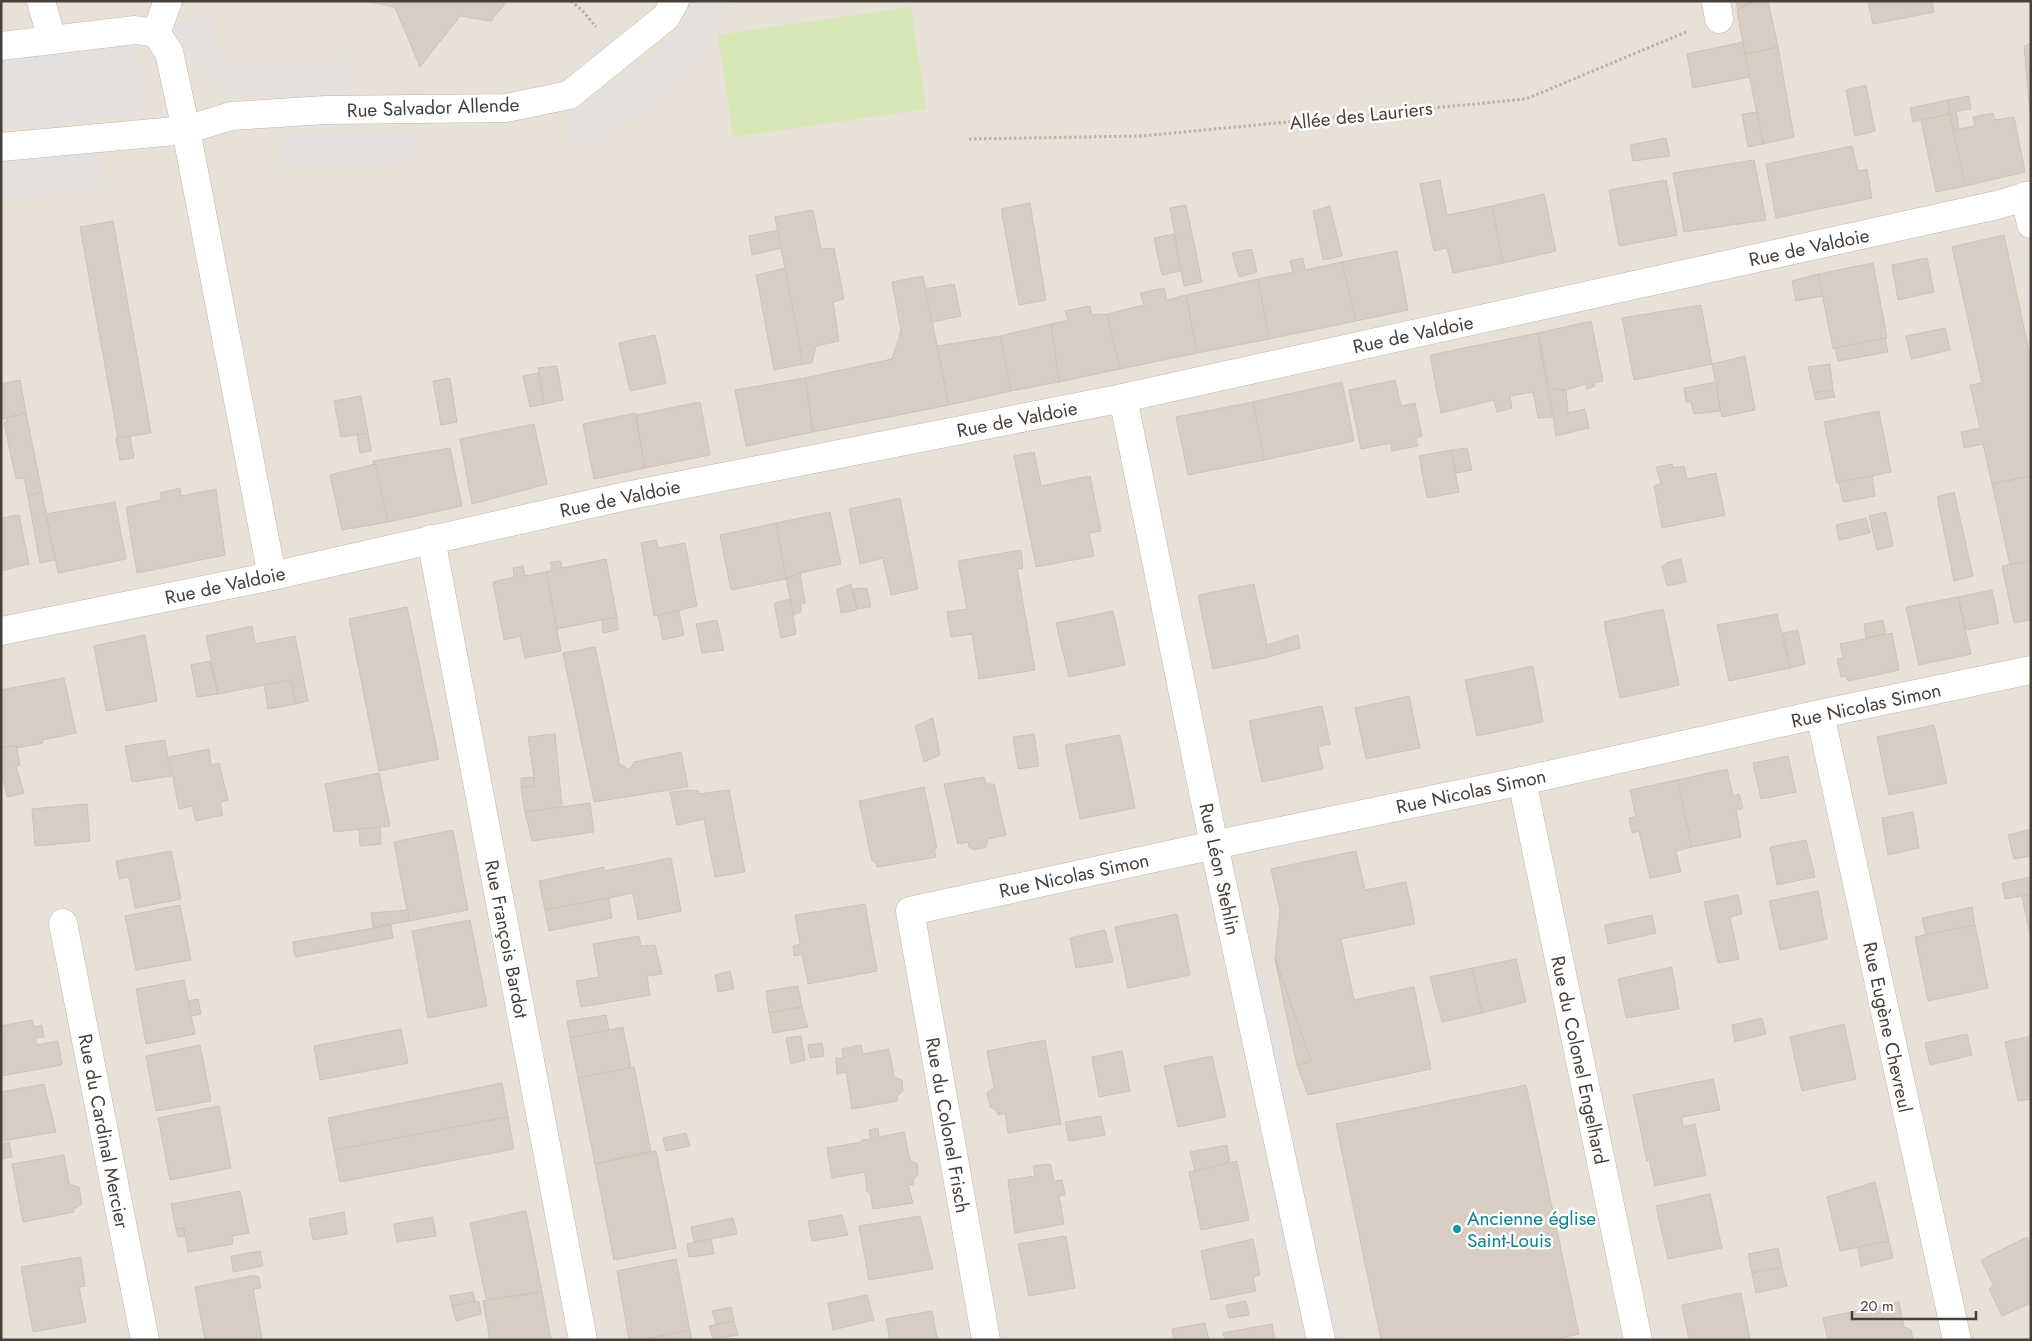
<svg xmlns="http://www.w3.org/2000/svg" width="2032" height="1341" font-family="Jost,sans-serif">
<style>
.residential{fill:#e8e1d8}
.pitch{fill:#d6e6b5}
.parking{fill:#e3e0de}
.building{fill:#d8cdc3;stroke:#d0c1b3}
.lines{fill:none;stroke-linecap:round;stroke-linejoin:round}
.minor-casing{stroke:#bfb6ad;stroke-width:29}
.path{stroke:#c0b09e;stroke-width:3;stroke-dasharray:2.5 2.5;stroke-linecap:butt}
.minor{stroke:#fff;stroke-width:28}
.culture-dot{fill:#0f9aa8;stroke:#fff;stroke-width:2}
.labels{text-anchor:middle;stroke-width:5;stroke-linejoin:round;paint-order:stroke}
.street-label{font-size:19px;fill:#484038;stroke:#fff}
.culture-label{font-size:19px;fill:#0d838f;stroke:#fff;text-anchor:start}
</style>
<rect width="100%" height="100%" fill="#f4f0ea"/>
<rect class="residential" x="1" y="1" width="2030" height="1339"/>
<polygon class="pitch" points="911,7 926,109 733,137 718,35"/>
<g class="parking">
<polygon points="697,1 734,1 694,63 674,85 651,105 626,123 595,140 572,145 563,117 586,107 644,63 684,22"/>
<polygon points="212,15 218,49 231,63 242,66 355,60 355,96 266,98 237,96 215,85 186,53 176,21"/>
<polygon points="137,45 145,113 1,129 1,60"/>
<polygon points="412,132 414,161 278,170 278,134"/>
<polygon points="99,151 105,184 1,201 1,163"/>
<polygon points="2029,258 2031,263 2031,315 2019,260"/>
<polygon points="1266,976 1293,1101 1281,1103 1254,979"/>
<polygon points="1278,1172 1298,1266 1287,1269 1267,1174"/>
<polygon points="1333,1286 1344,1340 1331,1340 1320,1289"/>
</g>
<g class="building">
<polygon points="363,1 507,1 491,21 460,16 420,67 395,7"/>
<polygon points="1736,1 1755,1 1738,9"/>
<polygon points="1755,1 1768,1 1778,47 1745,54 1737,10"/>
<polygon points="1868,1 1932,1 1934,12 1873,24"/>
<polygon points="1743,42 1750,77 1693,88 1687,54"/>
<polygon points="2031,44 2031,124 2024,46"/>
<polygon points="1778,47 1794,137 1763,144 1745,54"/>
<polygon points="1866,85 1875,131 1855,136 1846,90"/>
<polygon points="1969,96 1971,109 1956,111 1959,129 1953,132 1948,100"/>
<polygon points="1948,100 1950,114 1913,122 1910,108"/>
<polygon points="1757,112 1763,144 1748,147 1742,114"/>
<polygon points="1993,113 1995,120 2014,117 2025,172 1965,186 1953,132 1959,129 1975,126 1973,117"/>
<polygon points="1950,114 1965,186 1936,192 1921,120"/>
<polygon points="1666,138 1670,156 1633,161 1630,145"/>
<polygon points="1852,146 1858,171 1867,169 1872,198 1776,218 1766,164"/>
<polygon points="1754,160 1766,220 1684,232 1673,173"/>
<polygon points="1440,180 1447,215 1492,206 1503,263 1453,273 1447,248 1434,251 1420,184"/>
<polygon points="1666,180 1677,235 1619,246 1609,190"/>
<polygon points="1544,194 1556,251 1503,263 1492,206"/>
<polygon points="1030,203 1046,300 1019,305 1001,209"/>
<polygon points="1186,205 1202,282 1184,286 1170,208"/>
<polygon points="1330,206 1342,256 1323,260 1313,211"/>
<polygon points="813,210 821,249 834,248 844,299 833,302 839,341 816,346 812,363 803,364 775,217"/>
<polygon points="113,221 151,433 118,438 80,227"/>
<polygon points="778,230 781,248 752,255 749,236"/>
<polygon points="1174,234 1181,271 1162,275 1154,238"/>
<polygon points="2004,235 2031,360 2031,476 1992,484 1983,444 1964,448 1961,432 1980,428 1970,385 1982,383 1952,247"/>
<polygon points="1252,249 1257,272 1239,277 1232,253"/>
<polygon points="1397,251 1408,310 1356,321 1342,262"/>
<polygon points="1303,258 1305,270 1342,262 1356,321 1269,339 1258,279 1293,272 1290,261"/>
<polygon points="1927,258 1934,292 1898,300 1892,265"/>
<polygon points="1873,263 1887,338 1833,349 1818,274"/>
<polygon points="785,268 803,364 774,370 756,275"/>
<polygon points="1818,274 1823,296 1796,301 1792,281"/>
<polygon points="923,276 949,405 813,432 805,378 892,359 901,331 892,282"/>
<polygon points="1258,279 1269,339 1197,353 1186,295"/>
<polygon points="954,284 961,316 932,322 925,289"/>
<polygon points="1164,288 1167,300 1186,295 1197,353 1120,369 1107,314 1144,305 1140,293"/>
<polygon points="1701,305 1712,364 1634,380 1622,318"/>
<polygon points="1090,306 1092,315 1107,314 1120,369 1059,382 1051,324 1068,320 1065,311"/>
<polygon points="1591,321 1603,381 1594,383 1595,386 1587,389 1586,384 1566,390 1549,389 1538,333"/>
<polygon points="1051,324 1059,382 1011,391 1000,336"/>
<polygon points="1945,328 1950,350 1911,359 1906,336"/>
<polygon points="1538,333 1552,417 1538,418 1533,392 1510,396 1512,408 1497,412 1494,400 1441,413 1430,355"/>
<polygon points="655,335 666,383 630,391 619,343"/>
<polygon points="1000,336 1011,391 949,405 937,346"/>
<polygon points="1885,338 1888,352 1838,361 1835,348"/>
<polygon points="1745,356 1755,410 1722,417 1712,364"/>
<polygon points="1830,364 1833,390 1814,393 1808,367"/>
<polygon points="557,366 563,400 544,404 538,368"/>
<polygon points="538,373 544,404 530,407 523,376"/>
<polygon points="450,378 457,422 441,425 433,381"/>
<polygon points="805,378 813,432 746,446 735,390"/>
<polygon points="20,380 26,413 1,419 1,384"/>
<polygon points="1395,380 1401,406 1415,403 1422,436 1416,438 1418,446 1392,451 1391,443 1361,449 1349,390"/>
<polygon points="1342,382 1354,441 1264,460 1253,402"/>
<polygon points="1716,382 1720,411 1694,414 1691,402 1686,402 1684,388"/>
<polygon points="1549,389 1566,390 1568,413 1585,409 1589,428 1556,436"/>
<polygon points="1833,390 1835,397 1815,400 1814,393"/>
<polygon points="361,396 368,433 341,437 334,401"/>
<polygon points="700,402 710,455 645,468 636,415"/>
<polygon points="1253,402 1264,460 1188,475 1176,417"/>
<polygon points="1879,411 1891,472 1837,483 1824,422"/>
<polygon points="26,413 42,492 28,496 24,478 16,479 4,423 7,422 6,418"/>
<polygon points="635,413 645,468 594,479 583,424"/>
<polygon points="534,424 547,484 472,504 460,439"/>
<polygon points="368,433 371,451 360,453 357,435"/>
<polygon points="130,436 134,458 120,460 116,438"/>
<polygon points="450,448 462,506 388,522 373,461"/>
<polygon points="1467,448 1472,470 1456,473 1451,450"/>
<polygon points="1451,450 1459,492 1427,498 1419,456"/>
<polygon points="1034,452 1041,486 1090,476 1101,531 1089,533 1094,556 1036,567 1014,456"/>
<polygon points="375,464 388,522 342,530 330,475"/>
<polygon points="1672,464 1673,468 1684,466 1687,479 1716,473 1725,515 1662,528 1654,486 1661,483 1656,467"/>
<polygon points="1872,476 1875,496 1843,502 1839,482"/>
<polygon points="2031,476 2031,561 2010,565 1992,484"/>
<polygon points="180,488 181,496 216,489 225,555 137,573 126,507 162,500 160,493"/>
<polygon points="42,492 55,560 40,563 28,496"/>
<polygon points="1954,492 1973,576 1954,581 1937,497"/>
<polygon points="900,498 918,589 891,595 883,558 860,564 849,509"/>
<polygon points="115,502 126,559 58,573 46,514"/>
<polygon points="830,512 841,564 800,573 786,579 776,523"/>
<polygon points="1886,512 1893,546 1877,550 1869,516"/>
<polygon points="19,515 29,564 1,571 1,518"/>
<polygon points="1866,518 1870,533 1839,540 1836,525"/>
<polygon points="776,523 786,579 731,590 720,535"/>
<polygon points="656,540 658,548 685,543 697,606 654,616 641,543"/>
<polygon points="1021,550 1023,568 1017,569 1035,670 979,679 972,634 951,637 947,612 967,609 958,561"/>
<polygon points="606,559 617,617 557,629 546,572 552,570 550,562 560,561 562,568"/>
<polygon points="1681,559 1686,582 1667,586 1662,567 1668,562"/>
<polygon points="2031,561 2031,620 2014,623 2002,566"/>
<polygon points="523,566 525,576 546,572 561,651 525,658 520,636 504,640 493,582 514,577 513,568"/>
<polygon points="800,573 805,603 801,604 801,612 794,615 786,579"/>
<polygon points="851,584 857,610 841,613 837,589"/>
<polygon points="1254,584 1267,645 1298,635 1300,648 1269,657 1213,669 1198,595"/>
<polygon points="867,588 871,607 857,609 853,589"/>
<polygon points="1992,590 1999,623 1966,630 1958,597"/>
<polygon points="1958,597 1971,654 1919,665 1906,607"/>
<polygon points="790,599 796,634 781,638 774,603"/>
<polygon points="407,607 439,759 379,771 349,619"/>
<polygon points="1663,609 1679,685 1620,698 1604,622"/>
<polygon points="679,611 684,635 663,640 658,615"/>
<polygon points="1113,611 1125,665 1069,677 1056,623"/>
<polygon points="1777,614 1790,668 1729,681 1717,625"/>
<polygon points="617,617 618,630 603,633 602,620"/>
<polygon points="717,620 724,650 702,653 696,624"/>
<polygon points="1883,620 1886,634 1866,638 1864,624"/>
<polygon points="252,626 255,644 295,636 308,701 296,704 291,680 218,694 206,636"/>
<polygon points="1798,630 1805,664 1790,668 1783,633"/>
<polygon points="1892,633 1899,670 1848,681 1846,676 1841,677 1837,659 1843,658 1840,644"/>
<polygon points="145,635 157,701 106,711 94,646"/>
<polygon points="595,647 619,759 618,763 630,770 634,762 681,752 688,787 594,802 563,653"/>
<polygon points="210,661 218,694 197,697 191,665"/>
<polygon points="1533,666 1543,722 1477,736 1465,680"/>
<polygon points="64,678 76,733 42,740 43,743 16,748 16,745 1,748 1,690"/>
<polygon points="291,680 296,704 268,709 264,685"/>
<polygon points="1409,696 1420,748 1366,759 1355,708"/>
<polygon points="1322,706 1330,744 1318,747 1323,769 1262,782 1249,721"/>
<polygon points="933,718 940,755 924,762 915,726"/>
<polygon points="1934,725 1947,783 1889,795 1877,737"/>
<polygon points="555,734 562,807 525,812 521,788 533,786 534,777 528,737"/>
<polygon points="1034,734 1039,766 1018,769 1013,737"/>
<polygon points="1120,735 1135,808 1080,819 1065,745"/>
<polygon points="165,740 171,776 132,782 125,746"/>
<polygon points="16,745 20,765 16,766 24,793 7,797 1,769 1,748"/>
<polygon points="209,749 211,765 219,763 228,800 220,802 223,815 196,821 192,806 179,809 169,757"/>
<polygon points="1788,756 1796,792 1761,799 1753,763"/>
<polygon points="1727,769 1733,796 1739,794 1743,808 1736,810 1741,837 1692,847 1677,780"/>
<polygon points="379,773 390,826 334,832 325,784"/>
<polygon points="534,777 533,786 521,788 521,778"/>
<polygon points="984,777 986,784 994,784 1006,835 988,839 986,847 974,850 969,847 968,842 958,844 944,784"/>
<polygon points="1677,780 1692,847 1676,851 1681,872 1650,878 1639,831 1632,833 1629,818 1636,817 1630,790"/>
<polygon points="924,787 937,848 934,849 936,857 877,867 875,861 872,861 859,801"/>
<polygon points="688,790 699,791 698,794 729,790 745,872 715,877 704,819 677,825 670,792"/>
<polygon points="590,803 594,832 532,841 525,812"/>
<polygon points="87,804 90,841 35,846 32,809"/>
<polygon points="1913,812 1919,848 1888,855 1882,818"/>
<polygon points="380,827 381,844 360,846 359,829"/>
<polygon points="2031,829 2031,856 2014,859 2008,835"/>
<polygon points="453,830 468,910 409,921 394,842"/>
<polygon points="1806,840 1815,877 1777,885 1770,847"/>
<polygon points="171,851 181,899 135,908 129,877 119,879 116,861"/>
<polygon points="1356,851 1365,890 1406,882 1415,924 1341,939 1354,1000 1414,987 1431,1069 1308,1095 1297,1065 1311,1061 1275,959 1280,910 1271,869"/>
<polygon points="671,858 681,911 638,920 633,893 545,910 539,881 604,867 604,871"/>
<polygon points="2031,877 2031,894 2005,899 2002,883"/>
<polygon points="1818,891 1827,939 1780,950 1769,901"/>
<polygon points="2031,894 2031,940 2022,896"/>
<polygon points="1738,895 1742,914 1730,917 1739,959 1718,963 1704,902"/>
<polygon points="609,898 612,918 549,931 545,910"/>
<polygon points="865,904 877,971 808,984 802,954 794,956 793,946 800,944 795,915"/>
<polygon points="180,905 191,960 136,970 125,916"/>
<polygon points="1972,907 1975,925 1926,935 1922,918"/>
<polygon points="408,910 409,921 373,927 371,913"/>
<polygon points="1177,914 1190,975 1128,988 1115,927"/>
<polygon points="1652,915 1656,933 1608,944 1605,925"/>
<polygon points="470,920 487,1006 428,1018 412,931"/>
<polygon points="391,925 393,938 296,957 294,953 293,942"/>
<polygon points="1975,925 1988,988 1928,1001 1915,937"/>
<polygon points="1105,930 1113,962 1076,968 1070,938"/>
<polygon points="639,936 641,946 655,945 662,974 647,976 650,995 581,1007 576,981 599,977 593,944"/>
<polygon points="1275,959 1311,1061 1297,1065"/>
<polygon points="1516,959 1526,1002 1482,1013 1472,968"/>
<polygon points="1672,967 1679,1009 1626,1018 1618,979"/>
<polygon points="1472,968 1482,1013 1442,1022 1430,977"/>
<polygon points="730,971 734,989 718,992 715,975"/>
<polygon points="184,980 195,1034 146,1044 136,989"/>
<polygon points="798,986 802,1007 769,1013 766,991"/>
<polygon points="198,999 201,1014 191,1016 188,1001"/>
<polygon points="802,1007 808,1027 773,1033 769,1013"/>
<polygon points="606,1015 609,1031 570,1038 567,1021"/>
<polygon points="1762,1018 1766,1034 1735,1042 1732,1025"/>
<polygon points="32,1020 34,1027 42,1025 44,1037 35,1038 37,1045 58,1041 62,1065 1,1076 1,1026"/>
<polygon points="1844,1024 1856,1079 1802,1091 1790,1037"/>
<polygon points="623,1027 631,1068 578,1078 570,1038"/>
<polygon points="401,1029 408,1063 320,1080 314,1046"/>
<polygon points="1967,1034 1972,1055 1930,1065 1925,1043"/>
<polygon points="801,1036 805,1060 791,1064 786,1038"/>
<polygon points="2031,1036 2031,1099 2018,1101 2005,1042"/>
<polygon points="1045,1040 1061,1124 1008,1133 1005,1113 998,1115 997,1111 990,1107 987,1093 994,1087 987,1051"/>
<polygon points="822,1043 824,1056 810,1058 808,1045"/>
<polygon points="200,1045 211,1101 156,1111 146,1056"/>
<polygon points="861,1045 863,1054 889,1049 894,1077 902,1080 903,1091 897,1096 898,1101 852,1109 846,1072 837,1074 836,1058 843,1058 842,1049"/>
<polygon points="1122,1051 1130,1091 1099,1097 1092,1057"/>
<polygon points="1212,1056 1226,1117 1178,1127 1164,1066"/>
<polygon points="634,1067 651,1151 595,1164 578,1078"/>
<polygon points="1713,1079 1720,1110 1682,1117 1683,1127 1695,1124 1706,1175 1655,1186 1649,1159 1647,1161 1633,1095"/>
<polygon points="502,1083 508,1117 334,1150 328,1118"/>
<polygon points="44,1084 56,1132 1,1141 1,1092"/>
<polygon points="1526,1085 1579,1334 1553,1340 1381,1340 1336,1124"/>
<polygon points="219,1106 231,1168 170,1180 158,1118"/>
<polygon points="1101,1116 1105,1135 1069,1141 1065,1122"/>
<polygon points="508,1117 514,1149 340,1182 334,1150"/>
<polygon points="878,1128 879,1137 904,1132 910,1160 917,1164 918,1174 913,1180 914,1184 908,1185 913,1203 873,1209 870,1192 867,1192 865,1172 832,1178 827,1148 862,1142 861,1140 870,1139 869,1130"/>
<polygon points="686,1133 690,1146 666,1151 663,1138"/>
<polygon points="9,1142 12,1157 1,1159 1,1144"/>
<polygon points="1227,1145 1230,1164 1195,1171 1190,1152"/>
<polygon points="656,1151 676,1248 614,1260 595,1164"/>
<polygon points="64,1155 69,1184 79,1187 82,1204 74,1209 74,1212 23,1222 12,1164"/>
<polygon points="1237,1161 1249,1220 1201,1230 1189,1172"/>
<polygon points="1050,1164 1054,1181 1062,1180 1065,1195 1059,1196 1064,1224 1015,1233 1008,1180 1035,1176 1033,1166"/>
<polygon points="1875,1182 1889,1241 1840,1251 1827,1197"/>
<polygon points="240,1191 249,1233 232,1236 233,1244 188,1252 184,1228 176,1229 171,1204"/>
<polygon points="1710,1194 1722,1248 1668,1259 1656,1206"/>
<polygon points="526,1211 542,1292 486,1299 470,1223"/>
<polygon points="344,1212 347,1234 313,1240 309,1219"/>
<polygon points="842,1215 848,1235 812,1241 808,1221"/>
<polygon points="920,1216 933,1269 869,1280 859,1226"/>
<polygon points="433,1217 436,1236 397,1242 394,1224"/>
<polygon points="733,1218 737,1234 694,1242 691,1227"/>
<polygon points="184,1228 185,1236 178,1237 176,1229"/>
<polygon points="1066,1236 1075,1288 1029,1296 1018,1244"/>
<polygon points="2027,1237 2031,1245 2031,1303 2002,1316 1989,1289 1994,1286 1981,1260"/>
<polygon points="711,1239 714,1254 689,1257 687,1244"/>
<polygon points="1253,1239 1260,1275 1253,1277 1256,1291 1211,1300 1201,1251"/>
<polygon points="1889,1241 1893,1258 1861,1266 1858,1247"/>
<polygon points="1778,1248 1782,1267 1752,1273 1748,1254"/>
<polygon points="260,1251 263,1266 233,1272 231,1256"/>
<polygon points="81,1257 85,1286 79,1287 86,1322 33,1332 21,1267"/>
<polygon points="676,1259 690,1330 641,1340 629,1340 617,1271"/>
<polygon points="1782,1267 1787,1286 1756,1293 1752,1273"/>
<polygon points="251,1276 258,1276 261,1288 253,1289 262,1339 205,1340 195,1287"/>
<polygon points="473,1292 475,1301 452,1306 450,1296"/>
<polygon points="542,1292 551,1340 490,1340 483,1301"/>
<polygon points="1741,1293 1750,1340 1689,1340 1682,1305"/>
<polygon points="867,1295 874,1320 833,1330 828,1303"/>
<polygon points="475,1301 479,1302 481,1314 456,1321 452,1306"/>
<polygon points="1246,1301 1249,1315 1229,1318 1226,1305"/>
<polygon points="1899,1302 1904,1327 1911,1330 1913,1340 1828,1340 1823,1318"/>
<polygon points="731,1307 734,1321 716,1324 712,1311"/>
<polygon points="932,1311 937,1338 940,1340 890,1340 886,1319"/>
<polygon points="734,1321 738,1335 713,1339 709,1326"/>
<polygon points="1205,1323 1209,1340 1174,1340 1172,1329"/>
<polygon points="1272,1324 1275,1340 1225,1340 1223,1333"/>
<polygon points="690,1330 692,1340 641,1340"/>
</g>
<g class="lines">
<defs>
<g id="minor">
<polyline points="1716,1 1719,19"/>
<polyline points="156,33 168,1"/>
<polyline points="52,40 135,30 156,33 169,52 186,130 231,116 326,110 506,108 569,95 666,17 675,1"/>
<polyline points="1,46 52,40 41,1"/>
<polyline points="1,147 186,130 272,576"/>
<polyline points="2025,196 2031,224"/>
<polyline points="1123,398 1214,845 1321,1340"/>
<polyline points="431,539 583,1340"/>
<polyline points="1,631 272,576 626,496 1123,398 1997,205 2031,195"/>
<polyline points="1820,714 1957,1340"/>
<polyline points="1522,781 1638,1340"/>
<polyline points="63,923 145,1340"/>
<polyline points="986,1340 910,911 1242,839 1522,781 1820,714 2031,670"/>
</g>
</defs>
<use href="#minor" class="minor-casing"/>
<g class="path">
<polyline points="571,1 582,10 596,27"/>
<polyline points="969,139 1142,136 1526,99 1686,32"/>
</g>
<use href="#minor" class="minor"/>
</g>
<circle class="culture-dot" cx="1457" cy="1229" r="5"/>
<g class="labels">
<g class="street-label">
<text transform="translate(433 107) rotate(-2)" y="7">Rue Salvador Allende</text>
<text transform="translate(1361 115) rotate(-6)" y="7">Allée des Lauriers</text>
<text transform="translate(1809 247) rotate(-12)" y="7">Rue de Valdoie</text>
<text transform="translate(1413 334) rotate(-12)" y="7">Rue de Valdoie</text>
<text transform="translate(1017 419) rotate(-11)" y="7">Rue de Valdoie</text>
<text transform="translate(620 498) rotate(-12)" y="7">Rue de Valdoie</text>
<text transform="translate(225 585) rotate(-12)" y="7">Rue de Valdoie</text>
<text transform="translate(1866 705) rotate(-12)" y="7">Rue Nicolas Simon</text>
<text transform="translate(1471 791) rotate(-12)" y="7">Rue Nicolas Simon</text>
<text transform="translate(1220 869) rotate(78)" y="7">Rue Léon Stehlin</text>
<text transform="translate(1074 875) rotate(-12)" y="7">Rue Nicolas Simon</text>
<text transform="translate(507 939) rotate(79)" y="7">Rue François Bardot</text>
<text transform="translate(1888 1027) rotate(78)" y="7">Rue Eugène Chevreul</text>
<text transform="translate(1580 1060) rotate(78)" y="7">Rue du Colonel Engelhard</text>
<text transform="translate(948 1125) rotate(80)" y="7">Rue du Colonel Frisch</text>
<text transform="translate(104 1131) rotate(79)" y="7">Rue du Cardinal Mercier</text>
</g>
<g class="culture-label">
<text x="1467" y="1225">Ancienne église<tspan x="1467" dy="22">Saint-Louis</tspan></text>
</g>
</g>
<rect width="2032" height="1341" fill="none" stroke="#484038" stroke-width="5"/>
<path d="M1852 1311v8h124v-8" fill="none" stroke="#484038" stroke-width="2.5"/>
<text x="1860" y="1311" font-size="15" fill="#484038" stroke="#ffffff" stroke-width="4" paint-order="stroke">20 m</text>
</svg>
